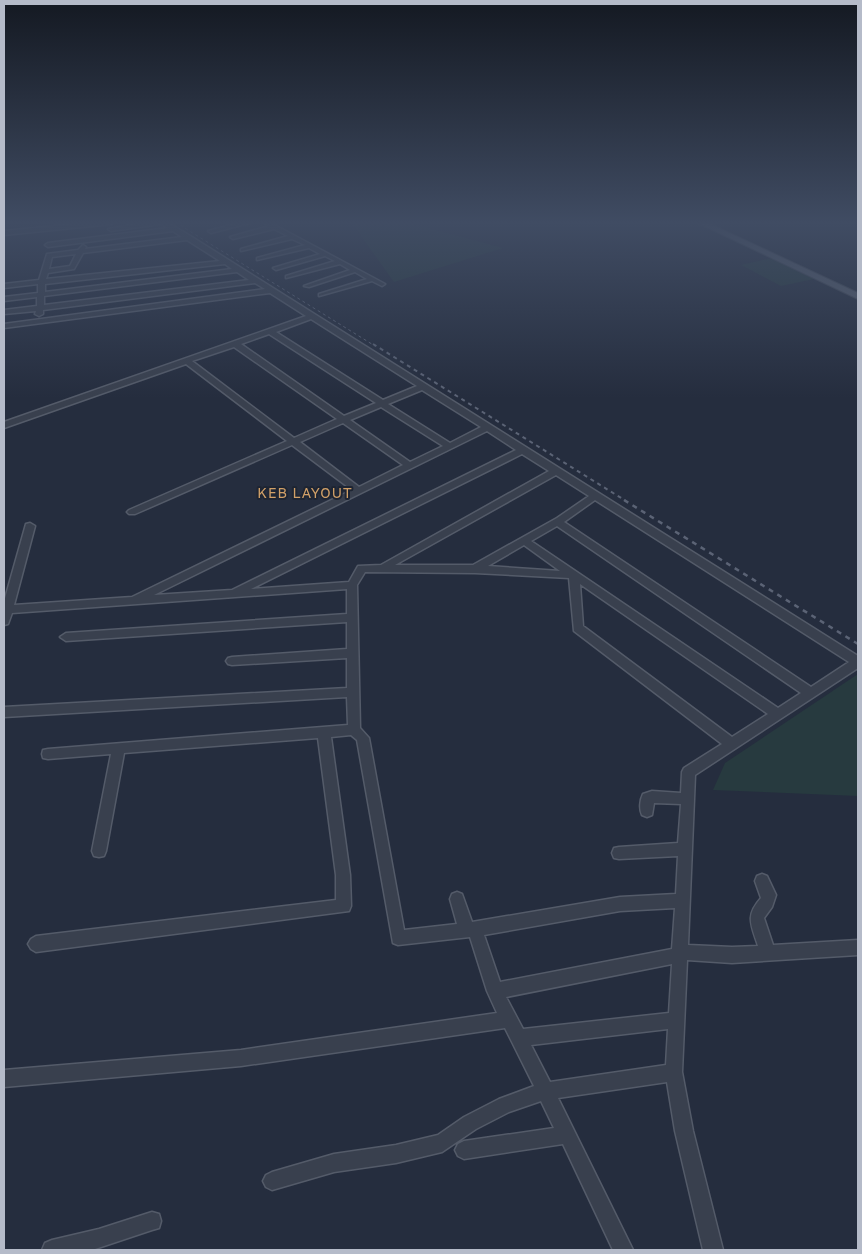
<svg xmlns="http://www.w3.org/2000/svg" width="862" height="1254" font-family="'Golos Text',sans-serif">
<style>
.green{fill:#273a3f}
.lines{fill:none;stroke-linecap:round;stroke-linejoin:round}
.minor-casing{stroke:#545b69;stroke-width:3}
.major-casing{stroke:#424957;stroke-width:2}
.minor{fill:#39404e;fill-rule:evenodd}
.major{fill:#575f6e;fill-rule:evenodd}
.rail-far2{stroke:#5b6375;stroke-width:1;stroke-dasharray:3 3;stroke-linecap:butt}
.rail-far1{stroke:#5b6375;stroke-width:2;stroke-dasharray:4 4;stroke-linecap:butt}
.rail{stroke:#5b6375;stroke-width:2.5;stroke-dasharray:5 5;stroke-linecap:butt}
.labels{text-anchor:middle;stroke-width:4;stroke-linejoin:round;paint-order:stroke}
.neighbourhood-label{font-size:14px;letter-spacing:1px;fill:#d1a068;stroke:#1e2533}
</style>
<rect width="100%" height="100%" fill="#252d3e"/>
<g class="green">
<polygon points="351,222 406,222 503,248 394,282"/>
<polygon points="772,258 814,279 781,286 741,265"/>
<polygon points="858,674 858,796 713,790 725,763"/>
</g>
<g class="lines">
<defs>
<g id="minor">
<polygon points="95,222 115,222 112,224 4,235 4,231"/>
<path d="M148,222h19l25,15 666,419v12l-163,107 -7,170 44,2 26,-1c-7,-22 -13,-30 3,-48l-6,-17 2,-5 5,-2 5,2 9,19 -4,12 -8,11 9,27 85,-5v15l-126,8 -45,-3 -5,112 11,59 30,119h-20l-28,-119 -8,-49 -109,16 75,152h-20l-50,-106 -99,15 -6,-3 -3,-6 3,-6 6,-3 90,-13 -13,-27 -32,11 -33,17 -34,23 -46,11 -62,9 -62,18 -6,-3 -3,-6 3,-6 6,-3 62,-18 62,-9 42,-10 26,-18 35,-18 35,-13 -29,-58 -264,38 -237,21v-17l237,-20 256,-37 -10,-22 -17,-54 -72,8 -5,-2 -36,-203 -6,-5 -20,2 19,138 1,31 -2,5 -313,41 -5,-3 -3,-5 3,-5 5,-3 300,-36v-25l-18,-137 -194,15 -18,98 -2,5 -5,1 -5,-1 -2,-5 19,-97 -63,5 -5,-1 -1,-4 1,-4 5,-1 300,-24 -1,-28 -343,20v-10l343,-19v-30l-115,7 -4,-1 -2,-3 2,-3 4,-1 115,-8v-27l-281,19 -6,-4 6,-4 281,-19v-25l-335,24 -4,11 -4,1v-23l22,-78 4,-1 5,3 -21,79 118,-8 220,-107 -60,-45 -157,69h-6l-2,-2 2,-2 158,-69 -101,-77 -182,64v-6l302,-106 -36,-23 -266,35v-4l261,-35 -10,-6 -212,27v4l-4,2 -4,-2 1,-3 -32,3v-4l33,-4v-9l-33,4v-4l34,-4v-9l-34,4v-4l35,-4 8,-26 31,-4 5,-5 3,2 -1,2 97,-12 -9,-6 -125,16 -3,-2 3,-2 120,-15 -7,-4 -50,7 -3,-2zM187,240l33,21 -174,18 2,-6 26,-4 9,-16zM76,254l-6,12 -21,3 3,-12zM225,264l7,5 -187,23v-8zM237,272l12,8 -205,25v-9zM311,319l106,67 -34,14 -107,-68zM269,334l107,69 -32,13 -103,-72zM234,347l103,72 -43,19 -102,-77zM422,390l59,37 -31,16 -62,-39zM381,407l62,39 -33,16 -60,-42zM343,423l60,42 -44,22 -59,-45zM487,431l29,19 -284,140 -78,5zM522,454l27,17 -168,94 -23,1 -9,16 -98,7zM556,475l33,21 -32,22 -84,47h-78zM595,500l254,162 -38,25 -247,-165zM557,526l244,167 -23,15 -247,-167zM524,545l36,26 -72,-5zM365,572l110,1 94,5 5,53 148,113 -38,24 -2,4 -1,21 -29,-2 -9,3c-3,6 -4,15 -1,21l5,2 5,-2 2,-12 27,1 -3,39 -59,4 -5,1 -2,5 2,5 5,1 59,-3 -2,38 -56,3 -148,25 -10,-28 -5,-2 -5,2 -2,5 7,25 -53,6 -35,-192 -9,-10 -3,-143zM580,584l188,130 -36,23 -149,-111zM675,908l-3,41 -172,33 -16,-47 136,-24zM672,964l-3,49 -146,16 -17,-32zM668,1029l-2,36 -116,17 -19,-37z"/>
<polygon points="242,222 253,222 211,233 208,231"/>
<polygon points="262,222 269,222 385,284 382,286 372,281 319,296 319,294 367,279 355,272 309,287 304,286 350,270 340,264 286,278 286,276 335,261 325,256 276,270 273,268 320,254 309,248 257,260 257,258 305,245 292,239 241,251 241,249 288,236 274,229 233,239 230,237 269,226"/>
<polygon points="152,1212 159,1214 161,1221 159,1228 152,1230 92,1250 42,1250 45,1243 52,1240 99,1229"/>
</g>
<polygon id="major" points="696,222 706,222 858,293 858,299"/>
</defs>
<use href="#minor" class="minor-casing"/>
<use href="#major" class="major-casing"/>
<use href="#minor" class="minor"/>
<use href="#major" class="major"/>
<polyline class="rail-far2" points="175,222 375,346"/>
<polyline class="rail-far1" points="373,344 626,501"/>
<polyline class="rail" points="624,500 858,644"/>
</g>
<linearGradient id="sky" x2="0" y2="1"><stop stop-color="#141922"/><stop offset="0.56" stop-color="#404c63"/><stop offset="1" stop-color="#404c63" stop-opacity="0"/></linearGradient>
<rect width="862" height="398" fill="url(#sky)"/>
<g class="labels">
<g class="neighbourhood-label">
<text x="305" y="498">KEB LAYOUT</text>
</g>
</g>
<rect width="862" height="1254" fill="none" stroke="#b5bbc9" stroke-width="10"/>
</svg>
